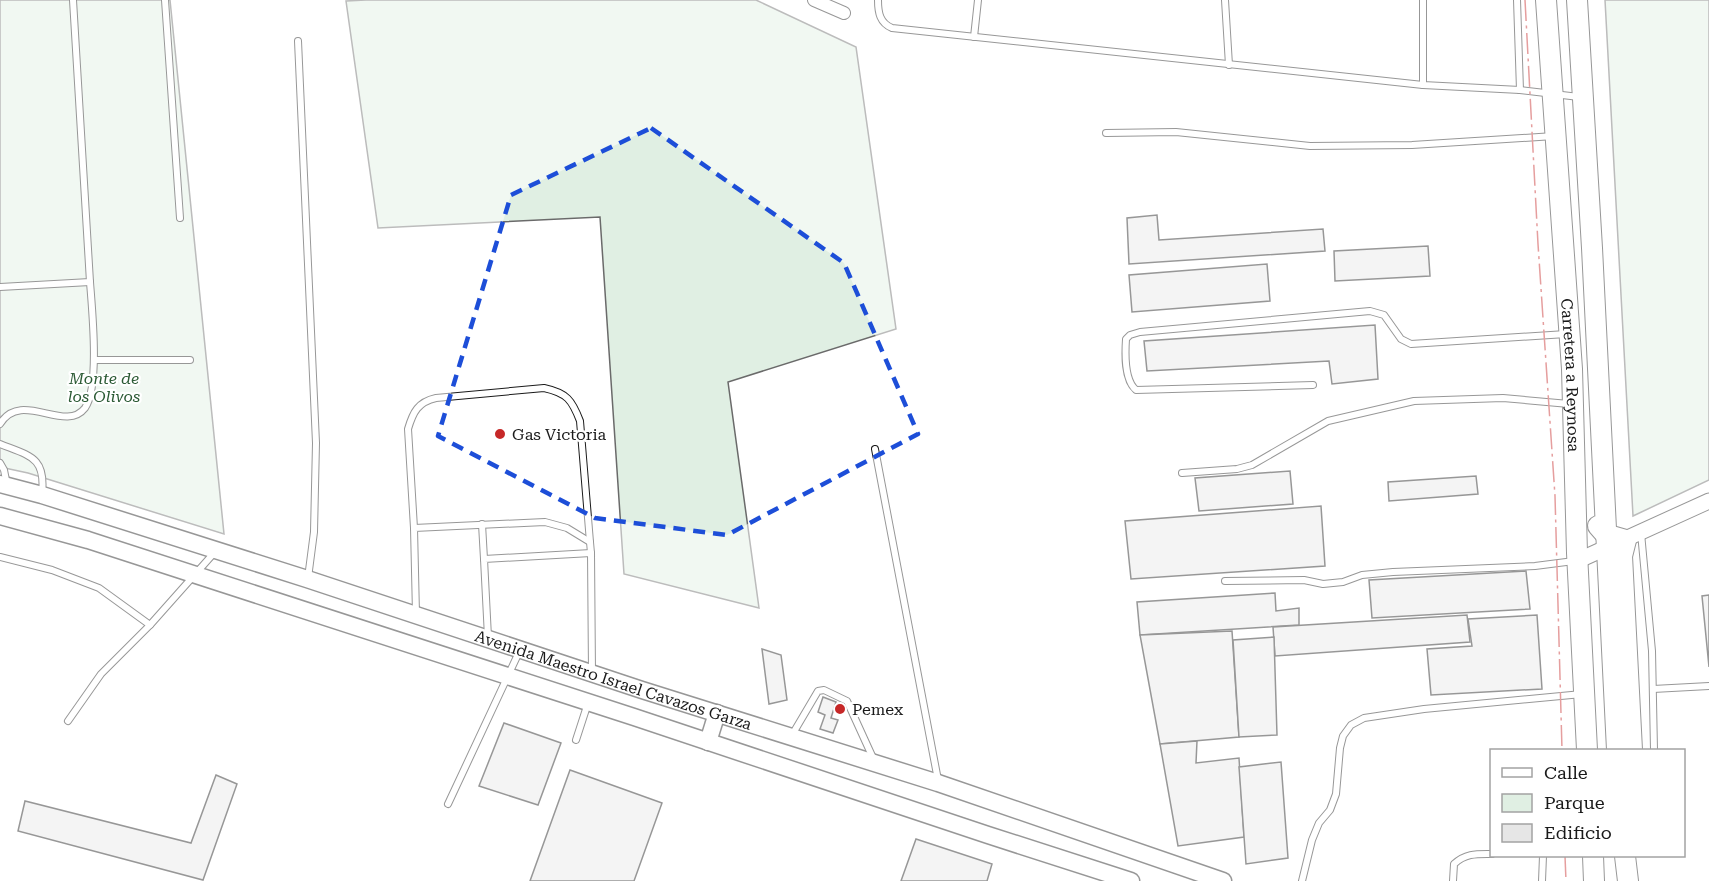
<svg xmlns="http://www.w3.org/2000/svg" width="1709" height="881" font-family="'Roboto Serif',serif">
	<style>
		.green { fill: #e0efe3; stroke: #6a6a6a; stroke-width: 1.5 }
		.building { fill: #e6e6e6; stroke: #1a1a1a; stroke-width: 1.5 }
		.lines { fill: none; stroke-linecap: round; stroke-linejoin: round }
		.service-casing { stroke: #1a1a1a; stroke-width: 8 }
		.minor-casing { stroke: #1a1a1a; stroke-width: 14 }
		.tertiary-casing { stroke: #1a1a1a; stroke-width: 17 }
		.secondary-casing { stroke: #1a1a1a; stroke-width: 19 }
		.primary-casing { stroke: #1a1a1a; stroke-width: 22 }
		.service { stroke: #fff; stroke-width: 6 }
		.minor { stroke: #fff; stroke-width: 12 }
		.tertiary { stroke: #fff; stroke-width: 15 }
		.secondary { stroke: #fff; stroke-width: 16 }
		.primary { stroke: #fff; stroke-width: 20 }
		.power { stroke: #c62828; stroke-width: 1.5; stroke-dasharray: 21 4.5 3 4.5; stroke-linecap: butt }
		.marked { fill: none; stroke: #1d4ed8; stroke-width: 4.5; stroke-dasharray: 12 8; stroke-linejoin: round }
		.poi-dot { fill: #c62828; stroke: #fff; stroke-width: 2 }
		.labels { text-anchor: middle; stroke-width: 4.5; stroke-linejoin: round; paint-order: stroke }
		.street-label { font-size: 16px; fill: #1a1a1a; stroke: #fff }
		.park-label { font-size: 16px; font-style: italic; fill: #2b5a34; stroke: #fff }
		.poi-label { font-size: 16px; fill: #1a1a1a; stroke: #fff; text-anchor: start }
	</style>
	<rect width="100%" height="100%" fill="#fff"/>
	<!-- green -->
	<g class="green">
		<path d="M0,0h170l54,534 -196,-61 -28,-6z"/>
		<path d="M366,0h390l100,47 40,282 -168,53 31,226 -135,-34 -24,-357 -222,11 -32,-227z"/>
		<path d="M1605,0h104v480l-76,36z"/>
	</g>
	<!-- building -->
	<g class="building">
		<path d="M1157,215l2,25 164,-11 2,22 -196,13 -2,-46z"/>
		<path d="M1428,246l2,30 -95,5 -1,-30z"/>
		<path d="M1267,264l3,37 -138,11 -3,-37z"/>
		<path d="M1375,325l3,54 -46,5 -3,-23 -182,10 -3,-30z"/>
		<path d="M1290,471l3,33 -94,7 -4,-33z"/>
		<path d="M1476,476l2,18 -89,7 -1,-19z"/>
		<path d="M1321,506l4,60 -194,13 -6,-58z"/>
		<path d="M1526,571l4,38 -158,9 -3,-38z"/>
		<path d="M1275,593l1,18 23,-3v17l-159,10 -3,-33z"/>
		<path d="M1709,595v72l-7,-71z"/>
		<path d="M1467,615l3,27 -195,14 -2,-29z"/>
		<path d="M1537,615l5,74 -111,6 -4,-46 45,-3 -4,-27z"/>
		<path d="M1232,631l7,106 -79,7 -20,-109z"/>
		<path d="M1274,637l3,98 -38,2 -6,-97z"/>
		<path d="M762,649l19,6 6,45 -18,4z"/>
		<path d="M823,697l13,5 -5,16 7,2 -5,13 -13,-4 5,-14 -7,-3z"/>
		<path d="M504,723l57,20 -23,62 -59,-19z"/>
		<path d="M1197,741l-1,22 43,-5 5,79 -66,9 -18,-102z"/>
		<path d="M1281,762l7,96 -42,6 -7,-97z"/>
		<path d="M570,770l92,33 -28,78h-104z"/>
		<path d="M216,775l21,9 -34,96 -185,-49 7,-30 166,42z"/>
		<path d="M916,839l76,25 -5,17h-86z"/>
	</g>
	<g class="lines">
		<!-- service casing -->
		<g class="service-casing">
			<g id="service">
				<path d="M165,0l15,218"/>
				<path d="M878,0c0,13 2,23 14,28l531,57 97,5 59,7"/>
				<path d="M1225,0l4,65"/>
				<path d="M1517,0l3,90"/>
				<path d="M974,37l4,-37"/>
				<path d="M298,41l18,402 -2,89 -6,46"/>
				<path d="M1423,85v-85"/>
				<path d="M1106,133l70,-1 134,14 102,-1 142,-9"/>
				<path d="M0,287l90,-5 -17,-282"/>
				<path d="M94,360h96"/>
				<path d="M1313,385l-177,5c-12,-10 -11,-36 -10,-51l4,-4 10,-3 230,-21 14,4 17,24 10,5 155,-10"/>
				<path d="M0,424c21,-35 65,10 85,-16 15,-21 7,-99 5,-126"/>
				<path d="M0,444c30,12 46,13 42,50"/>
				<path d="M875,449l63,331"/>
				<path d="M0,463l4,7 3,15"/>
				<path d="M1182,473l55,-4 15,-4 76,-44 86,-20 89,-3 66,6"/>
				<path d="M482,524l2,35"/>
				<path d="M414,528l-6,-99c5,-17 10,-27 28,-31l108,-10c23,5 28,12 36,33l10,121"/>
				<path d="M1641,533l11,118 2,99"/>
				<path d="M0,557l52,13 47,18 51,37"/>
				<path d="M1225,581l79,-1 19,4 20,-2 19,-7 31,-3 142,-6 39,-5"/>
				<path d="M416,614l-2,-86 131,-6 22,6 23,14 1,11"/>
				<path d="M488,637l-4,-78 107,-6 1,120"/>
				<path d="M1653,689l56,-3"/>
				<path d="M68,721l33,-47 49,-49 64,-72"/>
				<path d="M792,735l26,-44 6,-1 23,11 26,57"/>
				<path d="M576,740l12,-37"/>
				<path d="M448,804l72,-154"/>
				<path d="M1302,881l10,-41 7,-17 11,-13 6,-16 4,-46 3,-12 8,-11 13,-7 60,-9 158,-15"/>
				<path d="M1453,881l1,-17c12,-11 23,-10 38,-10"/>
				<path d="M1542,881l1,-25"/>
			</g>
		</g>
		<!-- minor casing -->
		<g class="minor-casing">
			<path id="minor" d="M814,0l30,13"/>
		</g>
		<!-- tertiary casing -->
		<g class="tertiary-casing">
			<path id="tertiary" d="M1577,561l132,-60"/>
		</g>
		<!-- secondary casing -->
		<g class="secondary-casing">
			<g id="secondary">
				<path id="s1" d="M0,484l42,11 265,84 335,111 296,93 285,98"/>
				<path d="M0,516l88,24 546,177 354,118 143,46"/>
				<path d="M708,742l9,-29"/>
			</g>
		</g>
		<!-- primary casing -->
		<g class="primary-casing">
			<g id="primary">
				<path id="s2" d="M1546,0l26,369 5,184 10,197"/>
				<path d="M1577,0l15,248 25,502"/>
				<path d="M1598,526l7,8 21,6 -4,16 10,194"/>
				<path d="M1593,856l1,25"/>
				<path d="M1625,856l3,25"/>
			</g>
		</g>
		<!-- service -->
		<use href="#service" class="service"/>
		<!-- minor -->
		<use href="#minor" class="minor"/>
		<!-- tertiary -->
		<use href="#tertiary" class="tertiary"/>
		<!-- secondary -->
		<use href="#secondary" class="secondary"/>
		<!-- primary -->
		<use href="#primary" class="primary"/>
		<!-- power -->
		<g class="power">
			<path d="M1525,0l13,244 17,252 7,254"/>
			<path d="M1565,856l1,25"/>
		</g>
	</g>
	<!-- marked area -->
	<path d="M0 0H1709V881H0ZM651,128l193,135 74,171 -191,101 -132,-17 -157,-82 73,-241z" fill="#fff" fill-opacity=".55" fill-rule="evenodd"/>
	<path class="marked" d="M651,128l193,135 74,171 -191,101 -132,-17 -157,-82 73,-241z"/>
	<!-- markers -->
	<g class="poi-dot">
		<circle cx="500" cy="434" r="6"/>
		<circle cx="840" cy="709" r="6"/>
	</g>
	<g class="labels">
		<!-- street labels -->
		<g class="street-label">
			<text dy="6" stroke="none"><textPath href="#s2" startOffset="376">Carretera a Reynosa</textPath></text>
			<text dy="6" stroke="none"><textPath href="#s1" startOffset="644">Avenida Maestro Israel Cavazos Garza</textPath></text>
		</g>
		<!-- park labels -->
		<g class="park-label">
			<text x="104" y="384">Monte de<tspan x="104" dy="18">los Olivos</tspan></text>
		</g>
		<!-- poi labels -->
		<g class="poi-label">
			<text x="512" y="440">Gas Victoria</text>
			<text x="852" y="715">Pemex</text>
		</g>
	</g>
	<!-- legend -->
	<rect x="1490" y="749" width="195" height="108" fill="#ffffff" stroke="#a3a3a3" stroke-width="1.5"/>
	<rect x="1502" y="768" width="30" height="9" fill="#ffffff" stroke="#a3a3a3" stroke-width="1.5"/>
	<text x="1544" y="779" font-size="18" fill="#1a1a1a">Calle</text>
	<rect x="1502" y="794" width="30" height="18" fill="#e0efe3" stroke="#a3a3a3" stroke-width="1.5"/>
	<text x="1544" y="809" font-size="18" fill="#1a1a1a">Parque</text>
	<rect x="1502" y="824" width="30" height="18" fill="#e6e6e6" stroke="#a3a3a3" stroke-width="1.5"/>
	<text x="1544" y="839" font-size="18" fill="#1a1a1a">Edificio</text>
</svg>
